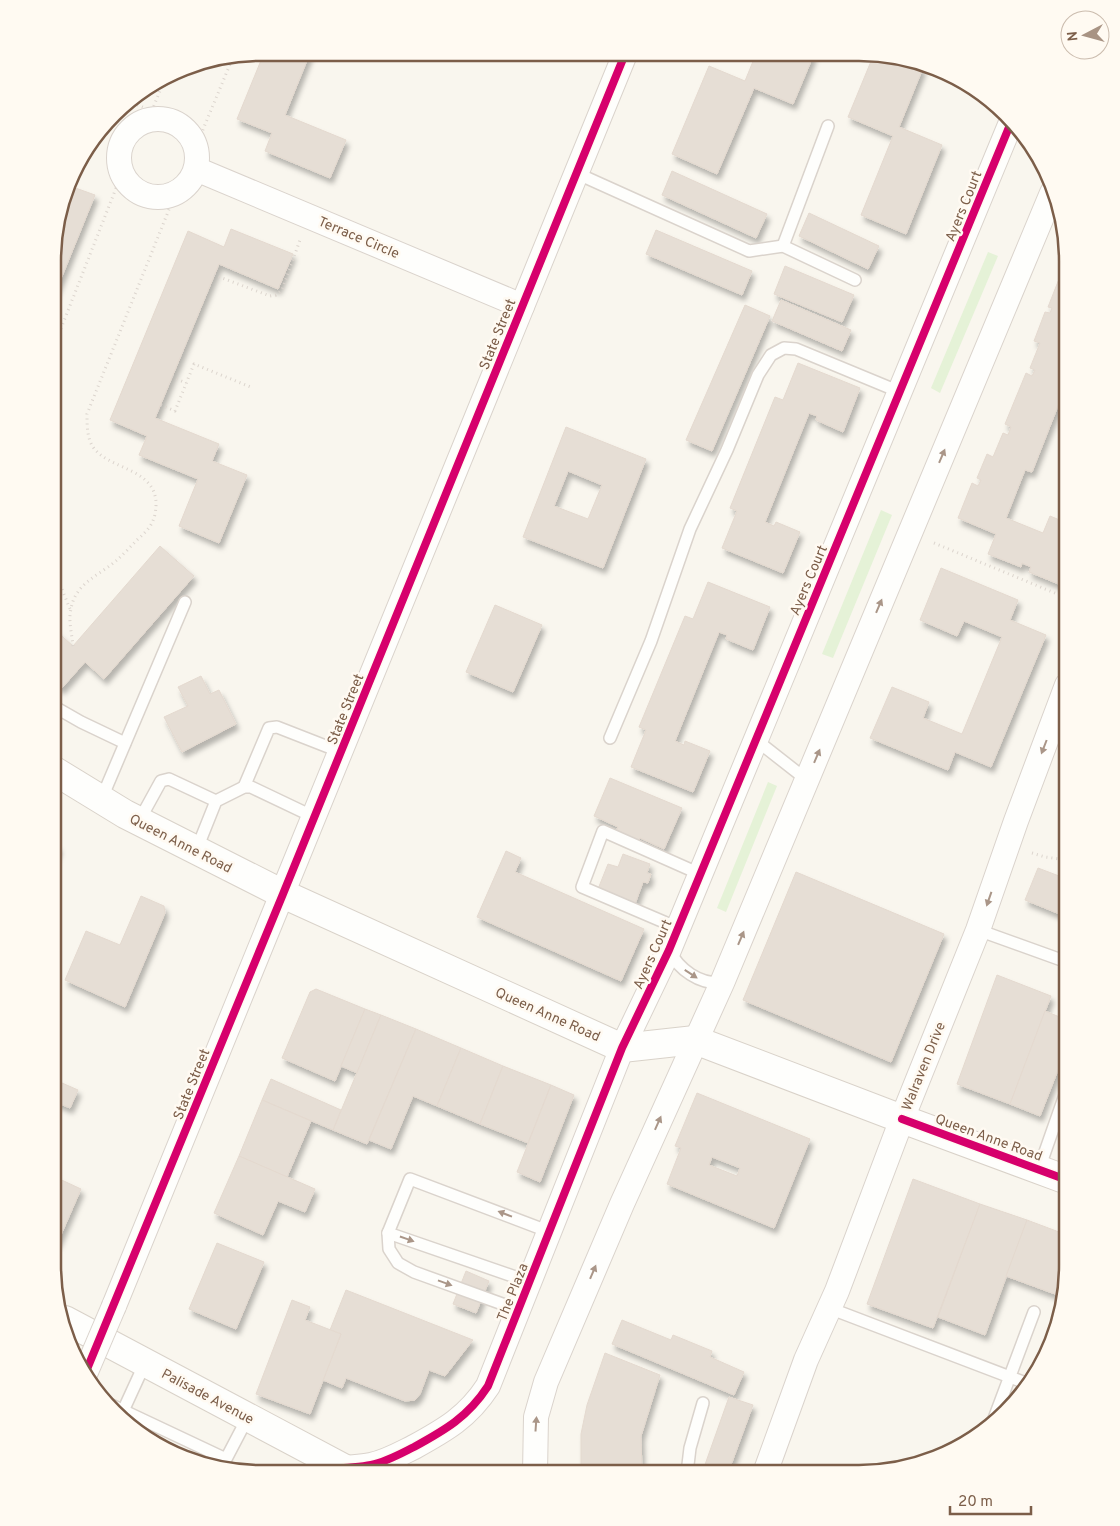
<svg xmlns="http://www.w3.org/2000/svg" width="1120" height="1526" font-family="Overpass,sans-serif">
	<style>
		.green { fill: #e5f2d7 }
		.building { fill: #e6ded5; stroke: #e4d9cf; fill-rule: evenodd; filter: url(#shadow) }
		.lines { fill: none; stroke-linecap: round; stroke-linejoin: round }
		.lane-casing { stroke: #dad3cc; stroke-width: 14 }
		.street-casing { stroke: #dad3cc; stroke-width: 26 }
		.secondary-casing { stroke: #d9d2c9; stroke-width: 30 }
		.path { stroke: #dcd5ce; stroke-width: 3; stroke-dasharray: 1 4; stroke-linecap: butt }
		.lane { stroke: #fefefc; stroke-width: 11 }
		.street { stroke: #fefefc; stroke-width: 24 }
		.secondary { stroke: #fefefc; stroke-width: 28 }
		.street-bridge-casing { stroke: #dad3cc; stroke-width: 26; stroke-linecap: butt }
		.street-bridge { stroke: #fefefc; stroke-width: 24 }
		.cycleway-casing { stroke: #fffaf2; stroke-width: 11 }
		.cycleway { stroke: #d6006c; stroke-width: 8 }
		.oneway { fill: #aa9688 }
		.labels { text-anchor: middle; stroke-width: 5; stroke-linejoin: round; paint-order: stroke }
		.street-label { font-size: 14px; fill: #7c5e49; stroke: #fffaf2 }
		.rim { fill: none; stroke: #7c5e49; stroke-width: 2.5 }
	</style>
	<defs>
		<filter id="shadow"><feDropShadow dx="3" dy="5.5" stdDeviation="2.5" flood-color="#0004"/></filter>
	</defs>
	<rect width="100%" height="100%" fill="#f9f6ee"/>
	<!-- green -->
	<g class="green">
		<path d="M988,252l10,4 -58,137 -9,-5z"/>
		<path d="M881,510l11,5 -59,143 -11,-4z"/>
		<path d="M768,782l9,4 -51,126 -9,-4z"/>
	</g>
	<!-- building -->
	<g class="building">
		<path d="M264,53h46l-25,62 61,25 -16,38 -65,-27 7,-18 -35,-14z"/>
		<path d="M756,54h58l-21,50 -39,-16 -37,86 -45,-20 37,-88 36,15z"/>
		<path d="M874,54h13l36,14 -24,59 43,18 -36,89 -45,-19 32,-79 -45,-19z"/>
		<path d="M672,171l95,43 -11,24 -94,-43z"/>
		<path d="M70,186l25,9 -41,101v-63z"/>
		<path d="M809,213l70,33 -11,23 -69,-33z"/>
		<path d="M231,229l62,25 -15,35 -59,-25 -64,154 64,26 -7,17 35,14 -28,68 -40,-17 19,-47 -59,-24 8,-19 -37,-16 78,-189 36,16z"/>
		<path d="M656,230l96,41 -10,24 -96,-41z"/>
		<path d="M785,266l69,29 -12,27 -68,-28z"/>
		<path d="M1061,274l6,3v106l-35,89 -7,-2 -19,48 37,15 7,-17 17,7v60l-1,4 -37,-15 2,-5 -9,-4 -1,4 -33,-13 8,-20 -38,-16 14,-35 6,3 3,-6 -4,-2 10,-24 6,3 10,-24 5,2 3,-8 -6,-3 21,-51 6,3 3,-6 -5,-2 10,-25 -6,-2 11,-29 5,1 2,-5 -4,-1z"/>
		<path d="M781,300l70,30 -9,21 -70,-30z"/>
		<path d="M745,305l25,11 -58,135 -26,-11z"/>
		<path d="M798,363l62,25 -17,44 -27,-12 1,-4 -8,-3 -44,109 9,4 2,-4 24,10 -17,41 -61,-25 15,-37 -7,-3 45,-111 8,3z"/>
		<path d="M566,427l80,32 -43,109 -80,-31zM568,471l34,14 -14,34 -34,-13z"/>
		<path d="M160,546l34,30 -90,103 -19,-17 -24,27 -7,-7v-53l19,17z"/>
		<path d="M941,568l77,32 -8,20 36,15 -55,132 -36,-15 -7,18 -78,-32 22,-51 37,15 -6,16 39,16 40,-97 -38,-16 -7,15 -37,-16z"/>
		<path d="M708,582l62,25 -17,43 -27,-11 1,-4 -8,-3 -44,109 9,4 1,-4 25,10 -17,41 -62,-25 15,-37 -7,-3 46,-111 8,3z"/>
		<path d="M495,605l47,20 -29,67 -47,-20z"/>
		<path d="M201,676l9,18 9,-4 17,34 -54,28 -18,-35 24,-11 -10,-19z"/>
		<path d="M610,778l72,30 -18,41 -24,-11 -2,5 -23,-10 3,-6 -24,-11z"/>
		<path d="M53,844l6,3 -6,14z"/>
		<path d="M506,851l15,7 -6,14 129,57 -23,52 -144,-64z"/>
		<path d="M623,854l27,10 -3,9 4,1 -3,9 -5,-1 -8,22 -37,-15 10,-25 10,3z"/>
		<path d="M1038,868l29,11v38l-42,-17z"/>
		<path d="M796,872l148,62 -53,128 -148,-62z"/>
		<path d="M141,896l23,10 1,7 -40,94 -60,-27 21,-49 34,14z"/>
		<path d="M997,975l54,21 -41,108 -53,-20z"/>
		<path d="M316,989l49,20 -30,72 -53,-23 28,-66z"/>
		<path d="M365,1009l16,6 -24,58 -16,-7z"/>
		<path d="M1045,1011l22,9v27l-27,69 -30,-12z"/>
		<path d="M381,1015l35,14 -49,115 -34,-14z"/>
		<path d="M416,1029l45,19 -24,58 -24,-10 -22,53 -22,-9z"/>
		<path d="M461,1048l42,18 -23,58 -43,-18z"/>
		<path d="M503,1066l48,19 -23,58 -48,-19z"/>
		<path d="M53,1079l25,11 -8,18 -17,-7z"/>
		<path d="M271,1079l70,31 -8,20 -71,-30z"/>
		<path d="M551,1085l23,10 -34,87 -23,-10z"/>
		<path d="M697,1093l113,46 -36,89 -107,-44 14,-36 -6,-2zM712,1157l28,11 -3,8 -28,-11z"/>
		<path d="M262,1100l49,21 -24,56 -48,-21z"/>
		<path d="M239,1156l76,33 -10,23 -27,-11 -15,34 -49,-22z"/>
		<path d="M53,1176l28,13 -24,55 -4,-2z"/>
		<path d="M913,1179l67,25 -47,124 -66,-24z"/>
		<path d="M980,1204l47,16 -42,115 -47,-18z"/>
		<path d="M1027,1220l40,15v44l-4,18 -57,-21z"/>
		<path d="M217,1243l47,19 -28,67 -47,-20z"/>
		<path d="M466,1271l23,10 -13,32 -23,-9z"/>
		<path d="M346,1290l127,50 -28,36 -16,-6 -9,24 -5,6 -10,1 -59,-23 -4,10 -19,-8 18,-46 -11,-4z"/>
		<path d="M292,1300l18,7 -5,13 36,14 -31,80 -54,-20z"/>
		<path d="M622,1320l49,20 2,-5 39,16 -2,6 34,15 -10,23 -122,-51z"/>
		<path d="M605,1353l55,22 -19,61 1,37h-61v-39l6,-29z"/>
		<path d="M729,1397l24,8 -25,68h-26z"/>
	</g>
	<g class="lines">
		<!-- lane casing -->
		<g class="lane-casing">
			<g id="lane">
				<path d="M576,173l173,78 34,-5 72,34"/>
				<path d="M783,246l45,-120"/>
				<path d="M53,706l28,16 44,21"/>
				<path d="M610,738l41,-97 39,-112 37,-79 31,-75 13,-20 13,-7 12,1 104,43"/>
				<path d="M756,740l51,40"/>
				<path d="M244,787l25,-59 8,-1 64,25"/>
				<path d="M101,800l84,-198"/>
				<path d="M139,821l22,-40 8,-2 47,22"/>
				<path d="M196,851l20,-50 28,-14h7l63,30"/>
				<path d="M678,928l-96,-41 21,-56 97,43"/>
				<path d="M978,930l89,32"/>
				<path d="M669,950c10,20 30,34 53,33"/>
				<path d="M1039,1169l28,-80"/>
				<path d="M388,1233l1,16 9,14 16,9 105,38"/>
				<path d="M530,1282l-142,-49 22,-54 140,53"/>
				<path d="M829,1308l194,74"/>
				<path d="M103,1401l123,58 22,-42"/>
				<path d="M123,1411l22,-48"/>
				<path d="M992,1424l42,-112"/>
				<path d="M687,1473l3,-25 13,-45"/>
			</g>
		</g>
		<!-- street casing -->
		<g class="street-casing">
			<g id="street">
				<circle cx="158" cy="158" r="39"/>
				<path d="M196,169l326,137"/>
				<path d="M114,1306l511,-1252"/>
				<path d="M344,1468c9,-1 18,-1 27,-3 15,-3 29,-11 43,-18 31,-17 54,-30 74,-61l134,-338 47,-98 343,-830"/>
				<path d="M535,1473l1,-56 10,-35 76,-178 100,-221 330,-790"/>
				<path d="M765,1473l41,-113 31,-69 65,-172 76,-189 38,-109 51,-136"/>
			</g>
		</g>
		<!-- secondary casing -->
		<g class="secondary-casing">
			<g id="secondary">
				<path d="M53,770l72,44 158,80 339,154 73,-8 207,79 165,61"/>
				<path d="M65,1320l286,152"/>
			</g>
		</g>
		<!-- path -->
		<g class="path">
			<path d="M128,101l24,10"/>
			<path d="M148,120l16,-39"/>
			<path d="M197,144l36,-87"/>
			<path d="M214,275l56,21 6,-1 6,-5 18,-50"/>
			<path d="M54,342l6,-11 62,-158"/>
			<path d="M172,377l14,6"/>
			<path d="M161,405l14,6 19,-47 59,24"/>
			<path d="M934,543l133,55"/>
			<path d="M54,577l5,5 11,27"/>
			<path d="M73,646c-1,-12 -5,-26 -2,-37 4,-26 29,-34 46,-49 7,-6 14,-14 21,-21 8,-7 15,-14 17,-25 9,-47 -45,-42 -62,-67 -6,-9 -6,-22 -6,-33l89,-222"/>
			<path d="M1032,853l13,4 22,3"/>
		</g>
		<!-- lane -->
		<use href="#lane" class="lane"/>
		<!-- street -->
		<use href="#street" class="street"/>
		<!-- secondary -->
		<use href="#secondary" class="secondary"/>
		<!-- street-bridge casing -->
		<g class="street-bridge-casing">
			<path id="street-bridge" d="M85,1374l29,-68"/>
		</g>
		<!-- street-bridge -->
		<use href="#street-bridge" class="street-bridge"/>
		<!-- cycleway casing -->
		<g class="cycleway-casing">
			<g id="cycleway">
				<path d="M902,1119l165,61"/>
				<path d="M85,1374l198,-480 342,-840"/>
				<path d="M344,1468c9,-1 18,-1 27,-3 15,-3 29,-11 43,-18 31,-17 54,-30 74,-61l134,-338 47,-98 343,-830"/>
			</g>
		</g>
		<!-- cycleway -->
		<use href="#cycleway" class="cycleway"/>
	</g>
	<!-- one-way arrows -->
	<defs><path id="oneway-solid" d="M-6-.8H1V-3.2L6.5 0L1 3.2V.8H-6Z" transform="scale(1.25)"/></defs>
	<g class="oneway">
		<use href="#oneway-solid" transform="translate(942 456) rotate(-67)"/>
		<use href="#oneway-solid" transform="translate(879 606) rotate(-67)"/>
		<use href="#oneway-solid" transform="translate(1044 747) rotate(111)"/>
		<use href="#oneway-solid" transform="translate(817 756) rotate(-67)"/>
		<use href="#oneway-solid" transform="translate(989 899) rotate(109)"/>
		<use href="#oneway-solid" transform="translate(741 938) rotate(-67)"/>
		<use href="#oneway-solid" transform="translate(691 974) rotate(33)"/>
		<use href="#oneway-solid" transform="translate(658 1123) rotate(-66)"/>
		<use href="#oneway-solid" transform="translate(505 1214) rotate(-159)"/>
		<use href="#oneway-solid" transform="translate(407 1239) rotate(19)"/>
		<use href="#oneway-solid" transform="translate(593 1272) rotate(-67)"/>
		<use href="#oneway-solid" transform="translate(445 1283) rotate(20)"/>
		<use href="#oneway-solid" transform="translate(536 1424) rotate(-86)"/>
	</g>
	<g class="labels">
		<!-- street labels -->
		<g class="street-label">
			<text transform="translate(963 206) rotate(-68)" y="5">Ayers Court</text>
			<text transform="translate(359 237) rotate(23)" y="5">Terrace Circle</text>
			<text transform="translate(497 334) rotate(-68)" y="5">State Street</text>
			<text transform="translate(808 580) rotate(-67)" y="5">Ayers Court</text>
			<text transform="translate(345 709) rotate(-68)" y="5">State Street</text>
			<text transform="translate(181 843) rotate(27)" y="5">Queen Anne Road</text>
			<text transform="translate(652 954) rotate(-66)" y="5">Ayers Court</text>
			<text transform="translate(548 1014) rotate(24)" y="5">Queen Anne Road</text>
			<text transform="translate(923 1066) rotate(-68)" y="5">Walraven Drive</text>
			<text transform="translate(191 1084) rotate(-68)" y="5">State Street</text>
			<text transform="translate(989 1137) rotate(20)" y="5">Queen Anne Road</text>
			<text transform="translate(512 1292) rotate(-68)" y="5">The Plaza</text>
			<text transform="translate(208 1396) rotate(28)" y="5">Palisade Avenue</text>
		</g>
	</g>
	<!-- crop -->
	<path d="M0 0H1120V1526H0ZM261 61H859A200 200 0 0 1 1059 261V1265A200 200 0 0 1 859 1465H261A200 200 0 0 1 61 1265V261A200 200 0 0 1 261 61Z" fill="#fffaf2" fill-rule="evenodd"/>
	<path class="rim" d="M261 61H859A200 200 0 0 1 1059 261V1265A200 200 0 0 1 859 1465H261A200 200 0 0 1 61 1265V261A200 200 0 0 1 261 61Z"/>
	<!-- north arrow -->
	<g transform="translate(1085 35) rotate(264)"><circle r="24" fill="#fffaf2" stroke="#cbbcae"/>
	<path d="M0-4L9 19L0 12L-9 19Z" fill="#a89383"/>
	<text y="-8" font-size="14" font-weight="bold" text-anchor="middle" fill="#7c5e49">N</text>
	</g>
	<!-- scale -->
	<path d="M950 1506v8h81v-8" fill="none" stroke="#7c5e49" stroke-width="2.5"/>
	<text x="958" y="1506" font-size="15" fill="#7c5e49" stroke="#fffaf2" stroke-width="4" paint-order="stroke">20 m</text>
</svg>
